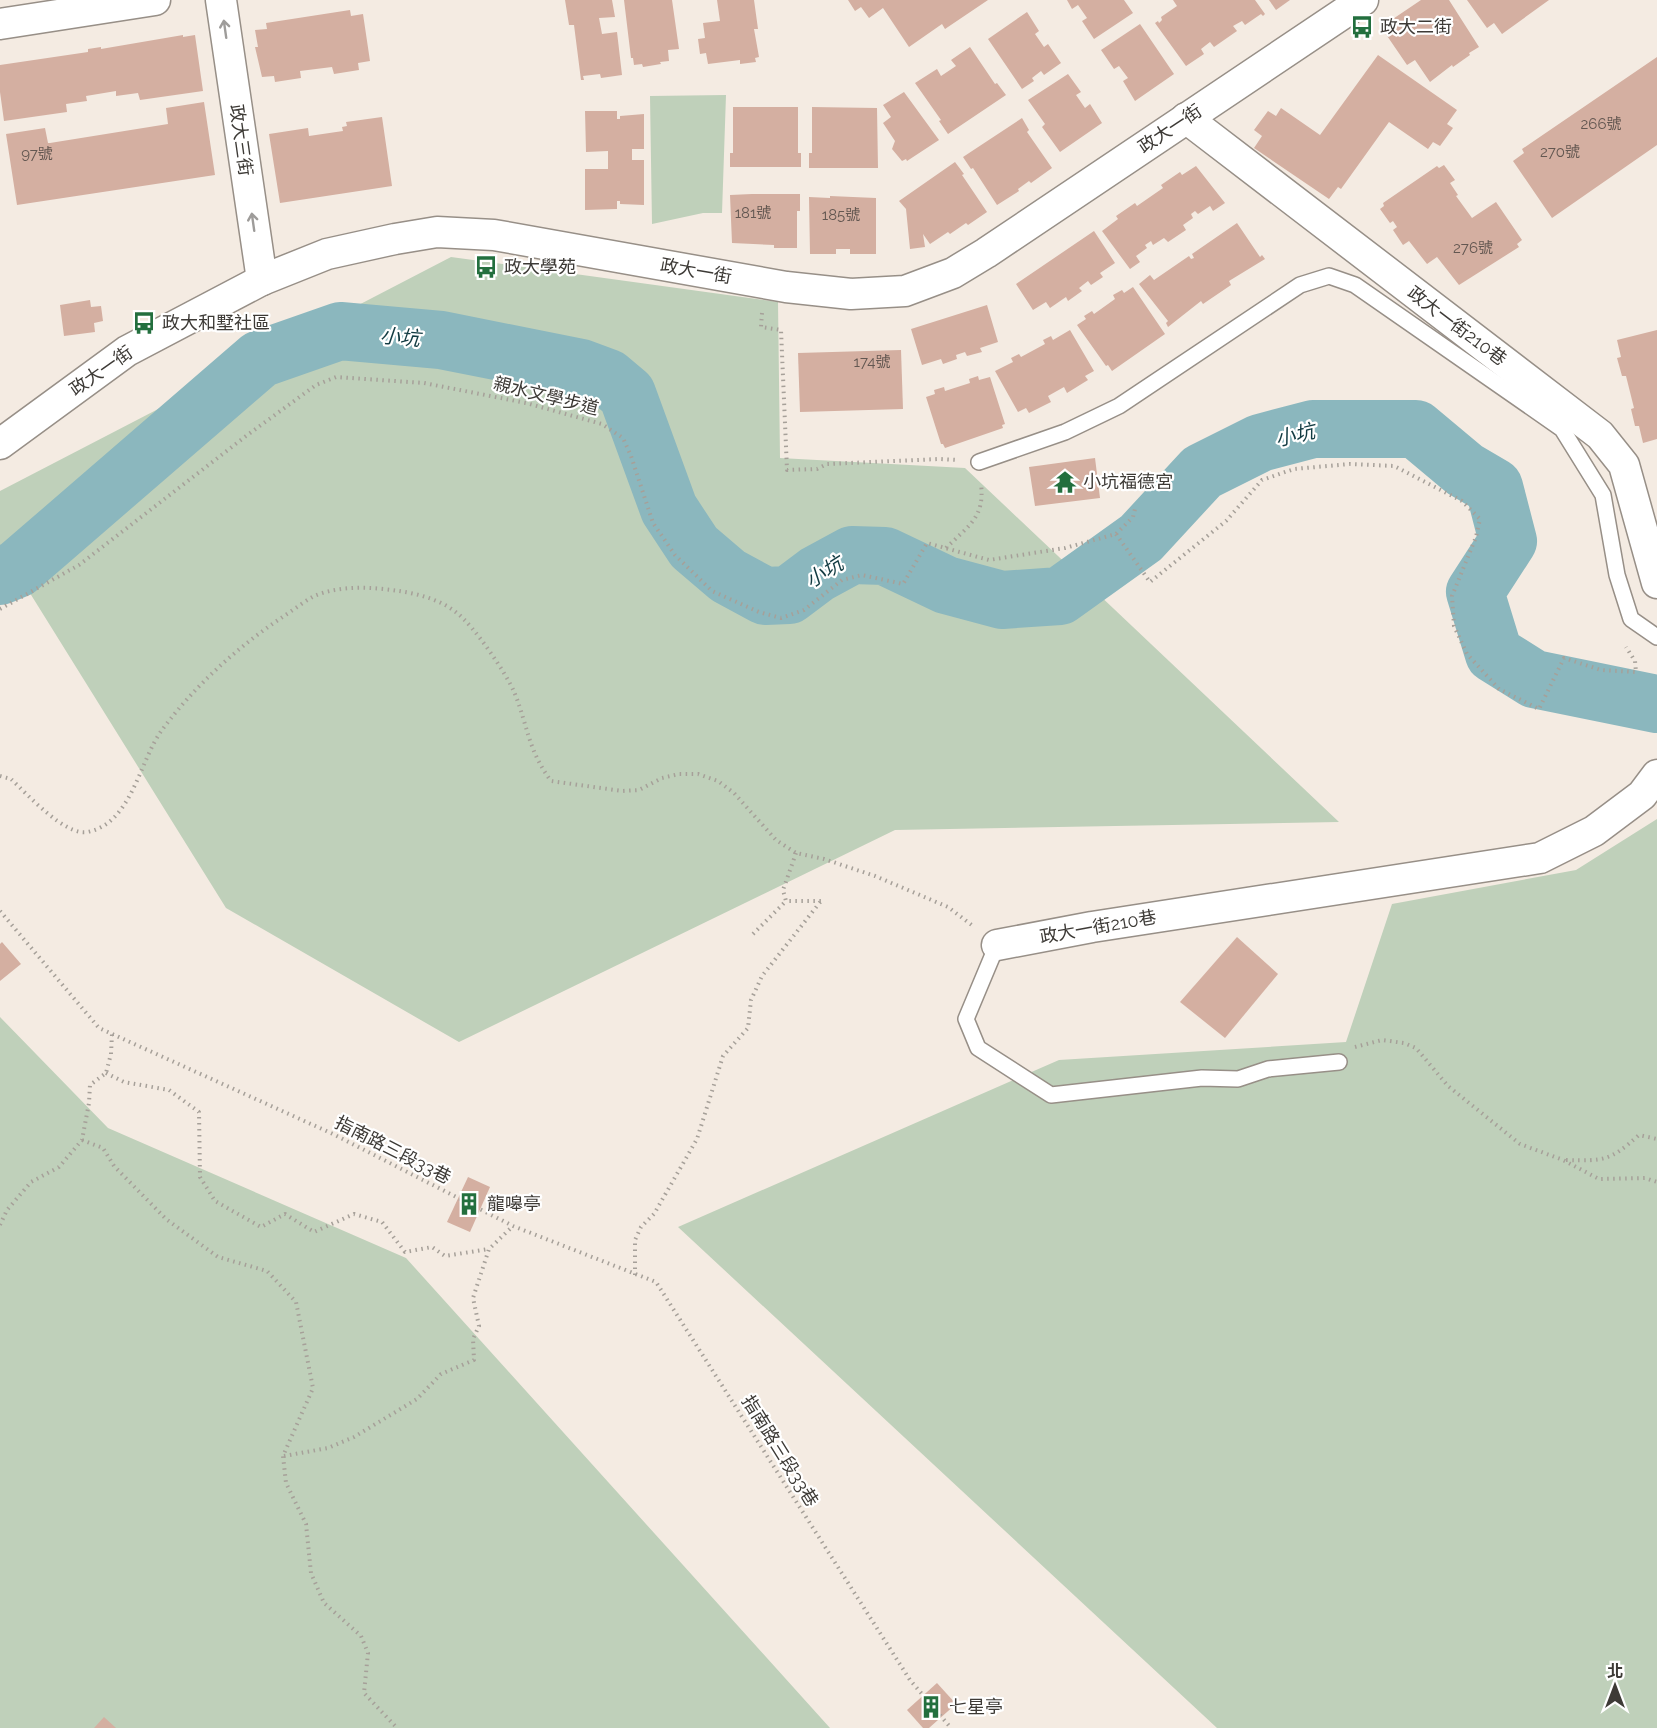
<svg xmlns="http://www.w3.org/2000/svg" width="1657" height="1728" font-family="Raleway,'Noto Sans TC',sans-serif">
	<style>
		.green { fill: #bfd0ba }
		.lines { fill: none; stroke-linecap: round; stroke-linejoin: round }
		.river { stroke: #8bb7be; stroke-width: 58 }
		.building { fill: #d4afa1 }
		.lane-casing { stroke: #978f87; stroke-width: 18 }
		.street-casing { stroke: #978f87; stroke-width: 33 }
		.path { stroke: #a6a099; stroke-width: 4; stroke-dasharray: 1.5 4.5; stroke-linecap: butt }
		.lane { stroke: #fff; stroke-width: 15 }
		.street { stroke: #fff; stroke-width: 30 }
		.oneway { stroke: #9e9c9a }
		.labels { text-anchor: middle; stroke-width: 4.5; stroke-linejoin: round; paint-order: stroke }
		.number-label { font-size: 15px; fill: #635751 }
		.poi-label { font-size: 18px; fill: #3d3a36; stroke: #fff; text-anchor: start }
		.street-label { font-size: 18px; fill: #3d3a36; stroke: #fff }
		.water-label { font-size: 20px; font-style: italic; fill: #123b42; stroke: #fff }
	</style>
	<rect width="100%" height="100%" fill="#f4ebe2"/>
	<!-- green -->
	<g class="green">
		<path d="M726,95l-4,118h-19l-51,11 -2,-128z"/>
		<path d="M451,257l327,45 2,156 185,10 374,354 -444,8 -436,212 -233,-134 -226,-363v-54z"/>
		<path d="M1657,819v909h-440l-539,-501 381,-167 287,-18 46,-138 184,-34z"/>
		<path d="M0,1017l108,111 298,130 424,470h-830z"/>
	</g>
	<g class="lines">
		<!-- river -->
		<path class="river" d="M0,576l17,-7 243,-210 80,-28 101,9 140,28 27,10 19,16 42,115 25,38 34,29 37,20 24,-1 28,-21 35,-19 33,1 61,29 56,15 58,-4 81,-58 61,-66 58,-29 53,-14h103l49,41 29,17 14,54 -33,51 19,62 40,25 123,25"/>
	</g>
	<!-- building -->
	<g class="building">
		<path d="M565,0h47l3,17 -16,1 3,16 15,-2 5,43 -21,3 -1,-4 -17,2 1,4h-3l-7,-55h-5z"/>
		<path d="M624,0h48l7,49 -11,1 1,11 -9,1 1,2 -18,3 -1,-3 -8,1 -1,-7h-2z"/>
		<path d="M717,0h37l4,29h-4l5,28 -4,1 1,4 -16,2v-4l-32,4 -2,-11 -6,1 -2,-15 7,-1 -2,-15 17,-2z"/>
		<path d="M848,0h140l-43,29 -3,-5 -33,23 -26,-39 -14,10 -8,-11 -6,4z"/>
		<path d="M1067,0h57l9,13 -39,26 -12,-18 5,-3 -9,-13 -6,4z"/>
		<path d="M1173,0h82l10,14 -2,2 -2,-2 -16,11 -3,-4 -9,5 4,5 -23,16 -4,-5 -9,7 3,5 -18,12 -31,-43 3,-2 1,2 3,-3 -1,-3 16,-11z"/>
		<path d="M1269,0h21l-14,10z"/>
		<path d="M1421,0h28l30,47 -10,6 1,2 -17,12 -1,-2 -22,17 -15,-22 -8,5 -26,-38z"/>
		<path d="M1467,0h82l-47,34 -8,-11 -7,5z"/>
		<path d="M350,10l1,6 12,-2 7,47 -12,2 1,7 -25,4 -2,-7 -32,4 1,7 -26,4 -1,-6 -12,1 -7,-30h3l-3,-17 12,-1 -1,-6z"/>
		<path d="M1027,12l12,19 -4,3 9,13 4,-3 13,19 -17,12 -3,-4 -9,7 2,3 -12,8 -34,-50z"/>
		<path d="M1140,24l34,50 -39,27 -12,-20 5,-3 -9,-12 -5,3 -13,-19z"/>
		<path d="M183,35v2l12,-2 8,56 -63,9 -2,-7 -22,3v-5l-30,5 1,5 -21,3 1,8 -63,9 -4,-29v-27l88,-13v-3l13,-2v2z"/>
		<path d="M970,47l25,37 2,-1 9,12 -58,39 -9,-13 2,-1 -26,-37 22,-14 4,7 15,-10 -5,-6z"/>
		<path d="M1378,55l79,55 -10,14 6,4 -13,18 -7,-4 -5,7 -39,-27 -48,67 -3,-2 -9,12 -75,-51 8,-12 -8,-6 14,-19 8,5 5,-8 39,27z"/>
		<path d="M1657,57v88l-105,73 -39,-57 11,-8 -2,-4z"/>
		<path d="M1068,74l13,18 -5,3 9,13 5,-4 12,19 -42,29 -18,-25 3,-3 -17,-24z"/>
		<path d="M904,92l35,48 -32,21 -1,-2 -4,2 -10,-12 3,-8 -12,-18 8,-6 -8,-12z"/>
		<path d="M204,102l11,73 -198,30 -11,-71 39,-6 3,15h2l118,-19 -2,-16z"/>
		<path d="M733,107h65v46h3v14h-71v-14h3z"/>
		<path d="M812,107l65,1 1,60h-69v-15h3z"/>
		<path d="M585,111h32v8h3v-3l24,-2v35h-12v11h12v45l-24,-1v-3h-3v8l-32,1v-41h23v-18l-22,1z"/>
		<path d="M382,117l10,69 -112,17 -11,-69 39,-6 1,8 34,-5 -1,-4 5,-1 -1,-4z"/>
		<path d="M1022,118l7,12 -2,2 25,36 -21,15 -2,-2 -11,8 1,2 -22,14 -24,-37 -2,1 -8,-12z"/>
		<path d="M955,162l9,12 -2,1 25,37 -19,13 -2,-2 -16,11 -2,-2 -18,12 -7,-10 2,13 -15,2 -4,-40 -7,-8z"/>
		<path d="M1444,165l11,15 -5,3 8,12 -2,1 16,22 24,-16 26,38 -5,4 2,3 -60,38 -22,-28 -10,7 -18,-23 -6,4 -10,-15 4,-3 -4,-6 -3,2 -10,-14 4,-3 -1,-3 54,-37 2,2z"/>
		<path d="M1196,166l29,37 -12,8 -3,-5 -12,8 -3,-3 -4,3 2,4 -10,7 3,5 -18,12 -4,-4 -11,7 -2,-4 -6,4 2,3 -11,8 4,6 -10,7 -28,-38 16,-12 -2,-3 19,-13 2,3 26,-18 -2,-3 19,-13 2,3z"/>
		<path d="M752,194h48v17h-3v37h-23v-3l-42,-2 -2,-48z"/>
		<path d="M830,196l46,2v56h-26v-5h-14v5h-26l-1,-57 21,1z"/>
		<path d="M1237,223l23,34 2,-2 3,4 -36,22 2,4 -28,19 -2,-3 -33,26 -2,-4 2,-2 -29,-37 11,-9 4,5 35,-24 2,3 3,-1 -2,-4z"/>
		<path d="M1094,231l21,32 -15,10 3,4 -12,8 -3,-4 -9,7 3,3 -14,10 -2,-4 -16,11 -4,-6 -13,8 -17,-26z"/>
		<path d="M1133,287l32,47 -53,37 -4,-6 -2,1 -29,-41 9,-6 -2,-3 8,-5 2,3 21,-15 -2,-4 9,-5 2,3z"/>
		<path d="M90,300l1,7 10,-1 2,15 -9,2 1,9 -31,4 -4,-31z"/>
		<path d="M987,305l11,37 -18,6 2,4 -15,4 -2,-4 -9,3 1,4 -14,5 -2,-5 -19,6 -11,-36z"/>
		<path d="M1070,330l24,41 -9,5 3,4 -21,13 -3,-6 -16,9 3,6 -22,11 -3,-5 -8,4 -23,-41 18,-9 -2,-4 8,-4 2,3 24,-13 -2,-4 8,-4 2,4z"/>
		<path d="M1657,330v109l-14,4 -4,-17h-4l-4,-17 3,-1 -8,-32h-4l-5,-18 4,-1 -4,-17z"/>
		<path d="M901,350l2,59 -103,3 -2,-59z"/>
		<path d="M978,376l1,4 11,-3 15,47 -3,1 1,3 -58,20 -2,-4h-2l-15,-47 9,-3 -1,-4 10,-3 1,4 25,-8 -1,-4z"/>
		<path d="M1095,458l5,40 -65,8 -6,-39z"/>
		<path d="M1237,937l41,37 -53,64 -45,-36z"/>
		<path d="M2,942l19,22 -21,17v-37z"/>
		<path d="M468,1177l22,10 -20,45 -23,-10z"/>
		<path d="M937,1683l19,21 -27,24h-6l-16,-18z"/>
		<path d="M104,1717l12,11h-22z"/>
	</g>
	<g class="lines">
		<!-- lane casing -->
		<g class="lane-casing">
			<g id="lane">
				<path d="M979,462l86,-30 54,-26 181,-121 29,-9 26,9 207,144 41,66 14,80 14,44 26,18"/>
				<path d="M997,945l-31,74 12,29 73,47 151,-17 36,1 30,-10 71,-7"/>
			</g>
		</g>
		<!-- street casing -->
		<g class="street-casing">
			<g id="street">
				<path d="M221,0l41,280"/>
				<path d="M0,24l155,-24"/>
				<path d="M1186,118l414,317 24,30 33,118"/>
				<path d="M0,444l127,-93 135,-71 65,-26 68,-15 42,-7 57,3 292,52 65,7 54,-3 48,-18 33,-20 377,-253"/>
				<path d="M997,945l95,-18 448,-69 54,-27 48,-36 15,-20"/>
			</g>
		</g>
		<!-- path -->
		<g class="path">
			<path d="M762,313l-1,14 20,3 6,140 30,-1 10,-5 112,-5 19,1"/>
			<path d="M1116,534l34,48 76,-61 36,-41 32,-11 56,-5 44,2 68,35 18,18 -4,18 -24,59 2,30 13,28 32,35 40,20 25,-51 37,12 35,2 -1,-11 -9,-14"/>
			<path d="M946,548c22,-22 39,-30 35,-64"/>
			<path d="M0,609l79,-44 167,-129 70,-51 20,-8 88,6 102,20 76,21 21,14 8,18 22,67 22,32 37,36 47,21 22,6 23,-8 38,-30 20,-5 41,9 24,-41 62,17 76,-12 51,-14 17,-17 2,-8"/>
			<path d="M0,776l11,3c16,15 54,57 76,53 45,-8 52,-71 75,-102 34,-46 78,-85 125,-116 9,-6 18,-13 27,-18 26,-11 58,-9 85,-5 20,3 42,9 58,22 17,13 50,61 58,81 13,33 13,56 36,87l71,10 17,-1 23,-12 17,-4h19l20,7 16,12 42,47 20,13 28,6 51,17 73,31 25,19"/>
			<path d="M796,853l-13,37 3,11h35"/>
			<path d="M0,911l99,117 234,106 180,92 143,56 254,398 41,48"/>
			<path d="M753,934l33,-33"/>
			<path d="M1355,1047l27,-7 22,3 12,5 32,38 72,58 43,16 36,19 46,-1 12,4"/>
			<path d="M106,1073l18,9 45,8 30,22 1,65 15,24 46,26 24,-13 29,18 40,-18 28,8 23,30 27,-5 13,9 44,-7"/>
			<path d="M82,1140l21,8 11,18 52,53 52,38 49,14 29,31 17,86 -30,68 3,27 20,41 5,49 13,30 37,33 7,17 -4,40 33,35"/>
			<path d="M1566,1160c38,1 44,1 73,-25l18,4"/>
			<path d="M0,1225l7,-15 24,-28 28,-15 23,-27 7,-37 1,-18 16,-12 5,-19 1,-20"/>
			<path d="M635,1275v-35l6,-13 13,-13 43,-75 26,-83 25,-28 3,-28 11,-24 59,-75"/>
			<path d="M284,1456l44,-8 26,-11 63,-38 24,-25 33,-14 -1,-21 6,-13 -6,-28 16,-49 24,-23"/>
		</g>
		<!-- lane -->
		<use href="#lane" class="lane"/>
		<!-- street -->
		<use href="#street" class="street"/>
	</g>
	<!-- one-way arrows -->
	<defs><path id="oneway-shaft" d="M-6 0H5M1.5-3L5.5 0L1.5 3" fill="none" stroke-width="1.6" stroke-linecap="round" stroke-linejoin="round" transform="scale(1.5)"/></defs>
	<g class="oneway">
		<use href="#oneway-shaft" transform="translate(225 29) rotate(-98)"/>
		<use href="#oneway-shaft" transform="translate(253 222) rotate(-98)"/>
	</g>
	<!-- icons -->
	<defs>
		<g id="bus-bare" transform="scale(1.8)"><path d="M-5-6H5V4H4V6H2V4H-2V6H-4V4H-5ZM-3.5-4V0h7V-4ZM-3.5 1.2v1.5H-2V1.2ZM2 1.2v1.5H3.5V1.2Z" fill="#236f3e" stroke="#fff" stroke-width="2.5" paint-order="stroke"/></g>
		<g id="temple-bare" transform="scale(1.8)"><path d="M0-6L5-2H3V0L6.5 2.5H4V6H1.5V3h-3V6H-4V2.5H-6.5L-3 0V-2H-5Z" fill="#236f3e" stroke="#fff" stroke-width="2.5" paint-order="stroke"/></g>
		<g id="building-bare" transform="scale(1.8)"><path d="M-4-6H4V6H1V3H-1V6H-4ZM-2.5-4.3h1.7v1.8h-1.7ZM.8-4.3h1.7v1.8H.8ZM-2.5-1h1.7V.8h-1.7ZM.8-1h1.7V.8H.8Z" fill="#236f3e" stroke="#fff" stroke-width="2.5" paint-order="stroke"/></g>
	</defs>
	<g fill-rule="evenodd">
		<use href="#bus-bare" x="1362" y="27"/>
		<use href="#bus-bare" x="486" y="267"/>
		<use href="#bus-bare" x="144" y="323"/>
		<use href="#temple-bare" x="1065" y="482"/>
		<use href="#building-bare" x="469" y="1204"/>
		<use href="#building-bare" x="931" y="1707"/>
	</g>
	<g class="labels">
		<!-- number labels -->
		<g class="number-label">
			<text x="1601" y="129">266號</text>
			<text x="1560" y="157">270號</text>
			<text x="37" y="159">97號</text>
			<text x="753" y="218">181號</text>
			<text x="841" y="220">185號</text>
			<text x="1473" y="253">276號</text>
			<text x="872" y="367">174號</text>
		</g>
		<!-- poi labels -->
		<g class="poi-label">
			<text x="1380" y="33">政大二街</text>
			<text x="504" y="273">政大學苑</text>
			<text x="162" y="329">政大和墅社區</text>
			<text x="1083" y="488">小坑福德宮</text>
			<text x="487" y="1210">龍嗥亭</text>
			<text x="949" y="1713">七星亭</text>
		</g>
		<!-- street labels -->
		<g class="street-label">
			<text transform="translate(1170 129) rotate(-34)" y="6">政大一街</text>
			<text transform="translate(241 140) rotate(82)" y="6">政大三街</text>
			<text transform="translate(696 271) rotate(10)" y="6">政大一街</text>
			<text transform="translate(1457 326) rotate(37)" y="6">政大一街210巷</text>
			<text transform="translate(101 371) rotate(-35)" y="6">政大一街</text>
			<text transform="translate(546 396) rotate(14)" y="6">親水文學步道</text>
			<text transform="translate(1098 927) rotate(-10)" y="6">政大一街210巷</text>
			<text transform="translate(393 1150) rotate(27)" y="6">指南路三段33巷</text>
			<text transform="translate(780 1451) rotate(58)" y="6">指南路三段33巷</text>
		</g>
		<!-- water labels -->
		<g class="water-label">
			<text transform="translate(400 337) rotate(5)" y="7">小坑</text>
			<text transform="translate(1295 435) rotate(-13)" y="7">小坑</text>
			<text transform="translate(824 572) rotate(-32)" y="7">小坑</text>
		</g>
	</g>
	<!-- north arrow -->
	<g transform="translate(1615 1686)" stroke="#ffffff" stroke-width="4.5" paint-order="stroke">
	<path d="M0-4.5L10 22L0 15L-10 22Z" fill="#3d3a36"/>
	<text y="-9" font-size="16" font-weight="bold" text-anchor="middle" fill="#3d3a36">北</text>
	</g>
</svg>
